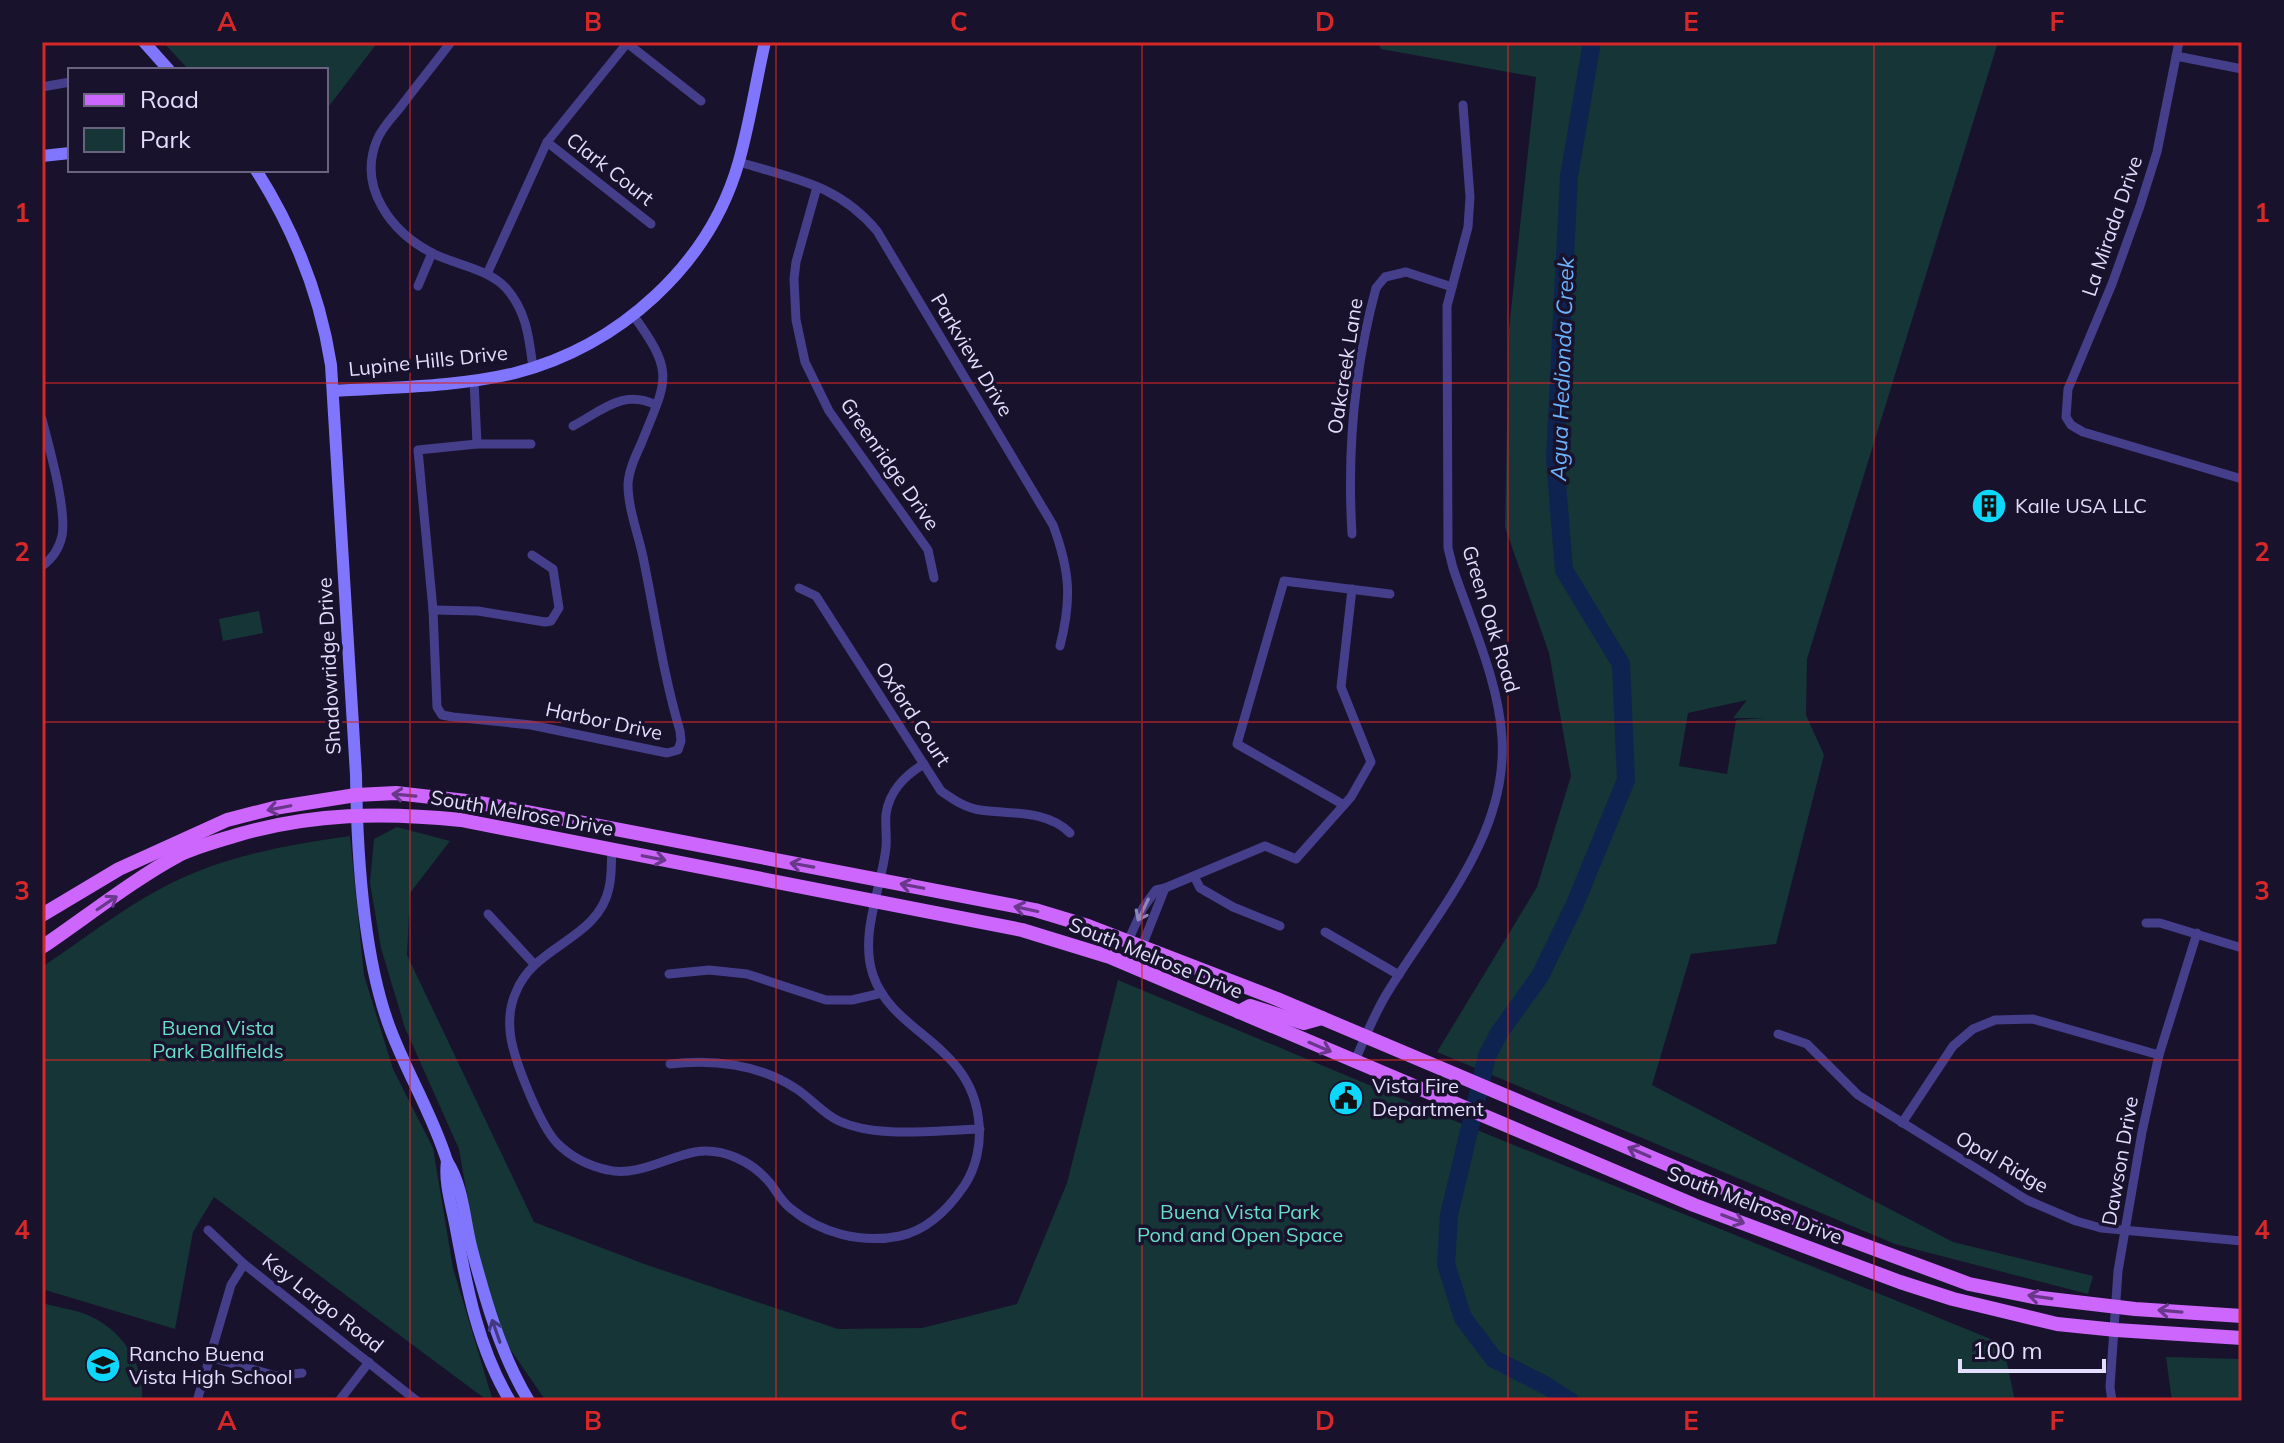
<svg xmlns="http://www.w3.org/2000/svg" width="2284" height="1443" font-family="Mulish,sans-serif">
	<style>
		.green { fill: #153536; fill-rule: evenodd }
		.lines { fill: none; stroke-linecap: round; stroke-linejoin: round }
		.river { stroke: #0e234f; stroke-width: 18 }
		.street { stroke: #453e8a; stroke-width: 9 }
		.secondary { stroke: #8076fd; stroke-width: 12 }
		.primary { stroke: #cc66fc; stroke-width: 14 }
		.oneway { stroke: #69388a }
		.oneway2 { stroke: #8c86be }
		.oneway3 { stroke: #423a80 }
		.grid { fill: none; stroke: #d62828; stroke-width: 2; stroke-opacity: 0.55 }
		.labels { text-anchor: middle; stroke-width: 7; stroke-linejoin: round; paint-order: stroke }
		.street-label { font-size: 20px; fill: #e3ddfe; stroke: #18122c }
		.poi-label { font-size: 20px; fill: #e3ddfe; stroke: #18122c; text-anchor: start }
		.park-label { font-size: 20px; fill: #68dfc8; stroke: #18122c }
		.water-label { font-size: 22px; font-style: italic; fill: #6db3fd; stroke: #18122c }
		.neatline { fill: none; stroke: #d62828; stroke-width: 3 }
		.grid-label { font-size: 26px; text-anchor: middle; font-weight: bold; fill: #d62828 }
	</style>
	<rect width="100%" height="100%" fill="#18122c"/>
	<!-- green -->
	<g class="green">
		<path d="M163,42h215l-52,68v-40h-137z"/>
		<path d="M1378,42h620l-191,617 -1,56 18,40 -48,189 -85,10 -39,131 301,157 140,34 -5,18 -193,-50 -458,-192 100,-165 34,-111 -22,-123 -44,-126 4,-198 27,-252 -155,-28zM1747,700l-14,18h32l-29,2 -9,54 -48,-8 9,-53z"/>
		<path d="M259,611l4,22 -40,8 -4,-22z"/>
		<path d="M397,827l53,14 -40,52 -3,62 127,267 113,43 191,64 84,-1 95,-24 50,-121 51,-203 337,141 548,223 12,57h-1469l-58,-84 -29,-168 -54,-121 -24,-80 -11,-65 4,-44z"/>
		<path d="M350,836l14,139 29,94 40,79 20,120 40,133h-5l-274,-204 -21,35 -18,97 -133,-40v-322c39,-26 77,-56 118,-78 59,-32 125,-44 190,-53z"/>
		<path d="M42,1303c17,5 39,7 54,16 29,16 49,48 46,82h-100z"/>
		<path d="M2166,1357l76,2v42h-70z"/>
	</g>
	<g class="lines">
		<!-- river -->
		<path class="river" d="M1570,1401l-25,-16 -51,-26 -31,-41 -17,-54 3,-49 38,-159 12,-23 41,-57 35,-72 51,-124 -5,-116 -57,-94 -9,-111 14,-283 23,-134"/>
		<!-- street -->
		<g class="street">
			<path d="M451,42c-16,21 -33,42 -49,63 -8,11 -20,22 -25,35 -20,48 15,93 57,114 23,11 54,15 72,34 21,24 23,50 27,80"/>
			<path d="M2179,42l-22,110 -17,54 -28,78 -44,105 -2,28 5,8 12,7 159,47"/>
			<path d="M627,43l74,58"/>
			<path d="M2176,56l66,13"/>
			<path d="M42,87l28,-5"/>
			<path d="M547,142l104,82"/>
			<path d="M739,162c55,17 99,22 138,69l176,294c17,46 19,74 7,121"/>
			<path d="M817,187l-21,75 -2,17 2,41 9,42 24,49 99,139 6,28"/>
			<path d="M487,274l60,-132 81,-100"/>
			<path d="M418,286l14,-33"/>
			<path d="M474,380l3,64"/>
			<path d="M42,419c7,28 25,90 20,117 -3,13 -10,23 -20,30"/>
			<path d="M573,426c30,-16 50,-37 83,-21"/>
			<path d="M531,444h-54l-59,6 15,160 4,97 5,8 11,2 78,8 136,28 11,-3 3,-9 -1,-10c-17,-57 -25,-116 -37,-174 -5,-24 -15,-48 -15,-73 1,-14 7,-27 13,-40 26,-65 35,-70 -8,-129"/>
			<path d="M1352,534c-5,-83 2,-165 24,-246l9,-11 21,-5 46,15"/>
			<path d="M799,588l17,8 125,195c12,8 24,17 39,19 30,4 67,0 90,23"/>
			<path d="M433,610l45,1 67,11 6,-1 8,-13 -6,-39 -21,-14"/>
			<path d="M1344,805l-107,-61 47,-163 106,13"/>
			<path d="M612,849c-1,13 0,27 -3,39 -11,52 -75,57 -93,104 -5,11 -7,26 -6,38 1,25 30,95 47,113 14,14 32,23 51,27 29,7 59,-13 87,-18 27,-5 58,10 75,31 7,9 11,18 20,25 30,25 71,36 110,28 28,-6 49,-28 64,-50 12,-18 17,-41 15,-62 -6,-81 -86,-89 -106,-149 -14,-41 9,-88 13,-128 1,-11 -1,-22 0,-33 3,-22 19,-39 38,-50"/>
			<path d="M1194,876l6,12 33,19 47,19"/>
			<path d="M488,914l46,50"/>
			<path d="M2146,923h14l82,25"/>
			<path d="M1325,932l74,43"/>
			<path d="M1128,941l15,-33 13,-18 9,-2 100,-42 31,13 55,-62 20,-35 -30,-75 11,-98"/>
			<path d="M1142,946l23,-58"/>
			<path d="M669,974l40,-4 38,4 79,26h26l30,-7"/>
			<path d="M1778,1034l29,10 51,51 169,105 49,21 25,7 141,13"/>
			<path d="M1355,1061c10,-24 20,-49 34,-71 48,-78 119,-155 113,-252 -3,-56 -31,-116 -49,-170l-5,-20 -1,-242 21,-79 2,-30 -7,-92"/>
			<path d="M670,1064c42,-5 88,0 125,24 15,9 28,26 44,33 39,18 97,9 141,8"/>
			<path d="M1902,1123l51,-77 20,-17 22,-9 38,-1 126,36"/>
			<path d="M208,1230l36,34 173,137"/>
			<path d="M210,1357l66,19 26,-3"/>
			<path d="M197,1401l34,-116 13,-21"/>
			<path d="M339,1401l30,-39"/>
			<path d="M2112,1401l-2,-14 8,-116 24,-139 17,-77 38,-122"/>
		</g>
		<!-- secondary -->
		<g class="secondary">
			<path d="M144,42l25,28"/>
			<path d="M42,156l28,-3"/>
			<path d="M256,170c38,60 64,124 75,195l25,410c1,78 7,184 35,256 17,44 42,85 56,130 17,27 17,59 25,89 14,52 29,105 57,151"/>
			<path d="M333,391c59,-4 125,-4 182,-18 103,-26 195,-108 224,-212 11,-39 17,-80 26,-119"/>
			<path d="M447,1161c-3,23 5,45 9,68 11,59 22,119 54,172"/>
		</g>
		<!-- primary -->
		<g class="primary">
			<path d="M42,915l77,-46 108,-49 47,-12 82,-13 40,-2 79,9 560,108 53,16 189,73 541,229 151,56 64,13 102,12 107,7"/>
			<path d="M42,947c43,-29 92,-68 137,-92 19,-9 39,-14 58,-20 75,-22 147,-23 224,-15l561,110 88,27 584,248 206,77 53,17 104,25 59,6 126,8"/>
			<path d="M1239,1012l11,-6 54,17 18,-5"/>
		</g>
	</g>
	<!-- one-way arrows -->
	<defs><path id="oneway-shaft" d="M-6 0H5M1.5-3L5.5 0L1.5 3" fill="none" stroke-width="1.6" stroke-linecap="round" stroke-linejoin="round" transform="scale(2)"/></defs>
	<g class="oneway">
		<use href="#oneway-shaft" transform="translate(404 795) rotate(-175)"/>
		<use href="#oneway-shaft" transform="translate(279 808) rotate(169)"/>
		<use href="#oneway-shaft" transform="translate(654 858) rotate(11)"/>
		<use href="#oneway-shaft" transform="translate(802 865) rotate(-170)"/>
		<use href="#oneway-shaft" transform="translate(912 886) rotate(-169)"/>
		<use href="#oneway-shaft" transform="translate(107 903) rotate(-34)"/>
		<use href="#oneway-shaft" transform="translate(1026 909) rotate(-168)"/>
		<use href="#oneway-shaft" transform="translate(1320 1047) rotate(23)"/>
		<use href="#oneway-shaft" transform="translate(1639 1152) rotate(-157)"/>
		<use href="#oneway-shaft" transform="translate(1733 1219) rotate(21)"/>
		<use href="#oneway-shaft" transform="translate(2040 1297) rotate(-172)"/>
		<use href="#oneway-shaft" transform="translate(2170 1311) rotate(-175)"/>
	</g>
	<use class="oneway2" href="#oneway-shaft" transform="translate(1143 910) rotate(116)"/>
	<use class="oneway3" href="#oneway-shaft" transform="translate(496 1331) rotate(-109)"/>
	<!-- grid -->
	<path class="grid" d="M410,42v1359M776,42v1359M1142,42v1359M1508,42v1359M1874,42v1359M42,383h2200M42,722h2200M42,1060h2200"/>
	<!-- icons -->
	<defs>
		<g id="building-disc" transform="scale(1.8)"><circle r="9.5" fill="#0dd7fb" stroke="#18122c"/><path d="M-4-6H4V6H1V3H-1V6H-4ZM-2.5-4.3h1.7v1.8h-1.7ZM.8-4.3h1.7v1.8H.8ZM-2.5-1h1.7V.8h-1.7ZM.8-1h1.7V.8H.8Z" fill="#111"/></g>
		<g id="civic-disc" transform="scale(1.8)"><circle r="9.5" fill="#0dd7fb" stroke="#18122c"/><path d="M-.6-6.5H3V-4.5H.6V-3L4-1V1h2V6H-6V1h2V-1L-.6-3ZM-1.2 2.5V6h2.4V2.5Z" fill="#111"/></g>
		<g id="school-disc" transform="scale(1.8)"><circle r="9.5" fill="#0dd7fb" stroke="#18122c"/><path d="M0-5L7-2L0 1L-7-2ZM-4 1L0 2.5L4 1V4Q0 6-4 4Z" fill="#111"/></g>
	</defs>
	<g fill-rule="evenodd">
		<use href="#building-disc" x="1989" y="506"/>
		<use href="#civic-disc" x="1346" y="1098"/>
		<use href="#school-disc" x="103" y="1365"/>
	</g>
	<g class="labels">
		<!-- street labels -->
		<g class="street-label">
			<text transform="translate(610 169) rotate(38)" y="7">Clark Court</text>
			<text transform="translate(2112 226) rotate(-71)" y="7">La Mirada Drive</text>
			<text transform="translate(972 355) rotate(59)" y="7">Parkview Drive</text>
			<text transform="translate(428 361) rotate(-6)" y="7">Lupine Hills Drive</text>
			<text transform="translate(1345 366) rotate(-81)" y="7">Oakcreek Lane</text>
			<text transform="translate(890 464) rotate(55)" y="7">Greenridge Drive</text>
			<text transform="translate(1491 619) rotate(73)" y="7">Green Oak Road</text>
			<text transform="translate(329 666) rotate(-93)" y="7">Shadowridge Drive</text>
			<text transform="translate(913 714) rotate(57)" y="7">Oxford Court</text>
			<text transform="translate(604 721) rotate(12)" y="7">Harbor Drive</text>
			<text transform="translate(522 813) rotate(10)" y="7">South Melrose Drive</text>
			<text transform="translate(1156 958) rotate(22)" y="7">South Melrose Drive</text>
			<text transform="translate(2120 1161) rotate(-80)" y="7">Dawson Drive</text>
			<text transform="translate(2002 1162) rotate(30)" y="7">Opal Ridge</text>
			<text transform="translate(1755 1205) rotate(21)" y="7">South Melrose Drive</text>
			<text transform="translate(323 1303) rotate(38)" y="7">Key Largo Road</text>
		</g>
		<!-- poi labels -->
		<g class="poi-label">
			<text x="2015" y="513">Kalle USA LLC</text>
			<text x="1372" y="1093">Vista Fire<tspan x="1372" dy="23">Department</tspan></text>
			<text x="129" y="1361">Rancho Buena<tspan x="129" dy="23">Vista High School</tspan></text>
		</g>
		<!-- park labels -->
		<g class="park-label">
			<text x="218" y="1035">Buena Vista<tspan x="218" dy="23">Park Ballfields</tspan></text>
			<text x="1240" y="1219">Buena Vista Park<tspan x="1240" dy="23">Pond and Open Space</tspan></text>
		</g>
		<!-- water labels -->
		<g class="water-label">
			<text transform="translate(1562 369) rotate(-88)" y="8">Agua Hedionda Creek</text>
		</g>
	</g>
	<!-- border -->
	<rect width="2284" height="1443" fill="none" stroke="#18122c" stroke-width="88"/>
	<!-- legend -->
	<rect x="68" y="68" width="260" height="104" fill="#18122c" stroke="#696380" stroke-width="2"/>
	<rect x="84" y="94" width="40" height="12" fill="#cc66fc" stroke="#696380" stroke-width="2"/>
	<text x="140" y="108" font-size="24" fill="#e3ddfe">Road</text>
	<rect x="84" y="128" width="40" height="24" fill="#153536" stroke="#696380" stroke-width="2"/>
	<text x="140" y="148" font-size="24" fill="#e3ddfe">Park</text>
	<!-- scale -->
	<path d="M1960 1359v12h144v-12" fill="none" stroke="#e3ddfe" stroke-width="4"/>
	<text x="1972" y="1359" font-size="24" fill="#e3ddfe" stroke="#18122c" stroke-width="6" paint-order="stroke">100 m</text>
	<rect x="44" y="44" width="2196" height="1355" class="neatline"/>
	<g class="grid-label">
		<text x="227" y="31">A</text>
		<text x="593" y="31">B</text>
		<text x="959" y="31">C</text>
		<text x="1325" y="31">D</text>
		<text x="1691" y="31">E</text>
		<text x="2057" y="31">F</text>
		<text x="22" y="222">1</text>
		<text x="2262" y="222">1</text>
		<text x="22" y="561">2</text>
		<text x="2262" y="561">2</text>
		<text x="22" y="900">3</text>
		<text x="2262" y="900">3</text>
		<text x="22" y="1239">4</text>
		<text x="2262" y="1239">4</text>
		<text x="227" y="1430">A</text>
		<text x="593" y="1430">B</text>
		<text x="959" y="1430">C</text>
		<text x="1325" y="1430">D</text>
		<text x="1691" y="1430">E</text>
		<text x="2057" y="1430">F</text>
	</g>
</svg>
